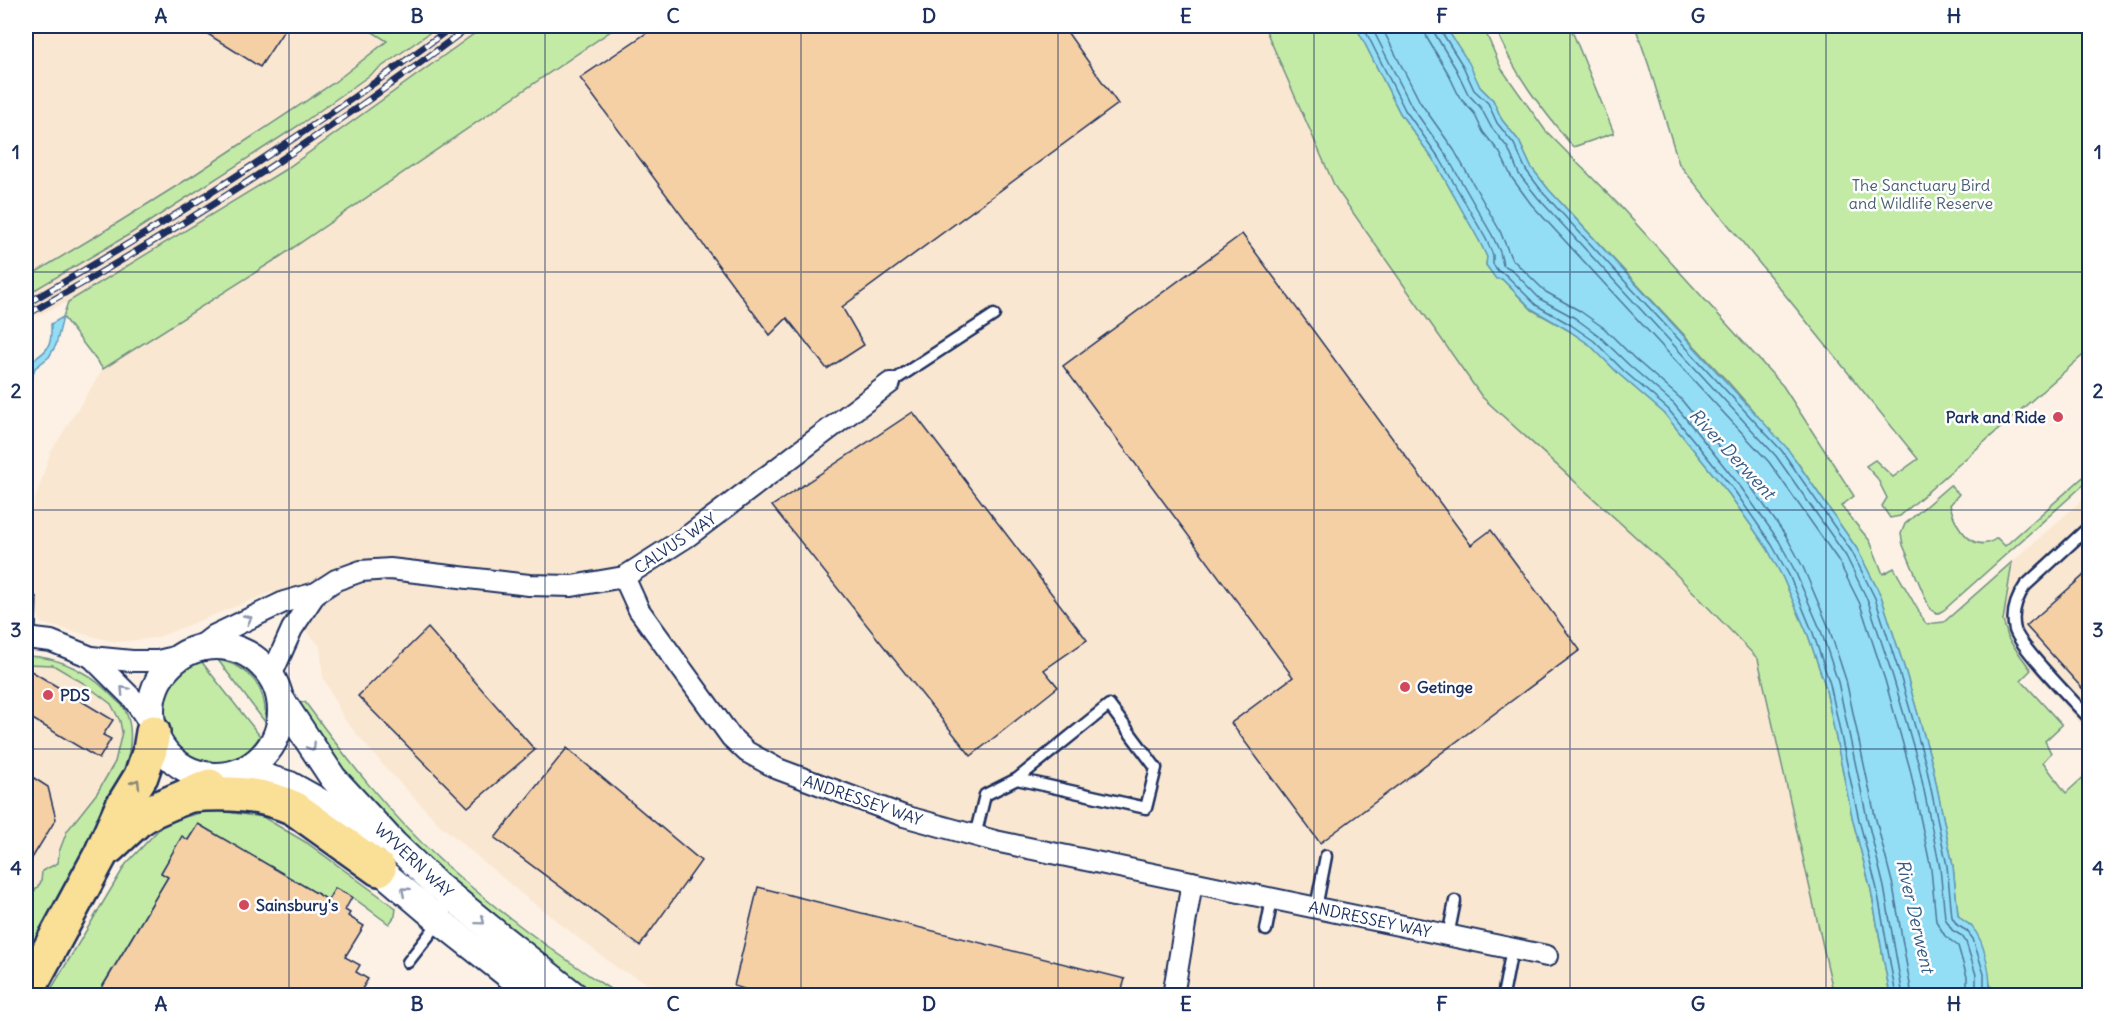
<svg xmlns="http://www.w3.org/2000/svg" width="2115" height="1021" font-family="Delius,sans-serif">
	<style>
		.built { fill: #fae7d1 }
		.green { fill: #c3eba6; stroke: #6f8d82; stroke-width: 1.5 }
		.water { fill: #94def5; stroke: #6498b9; stroke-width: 1.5 }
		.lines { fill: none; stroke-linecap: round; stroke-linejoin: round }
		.shore { stroke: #4b759a; stroke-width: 1.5 }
		.building { fill: #f6d0a5; stroke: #1b2f5e; stroke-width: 1.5 }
		.service-casing { stroke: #1b2f5e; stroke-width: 15 }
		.minor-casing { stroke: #1b2f5e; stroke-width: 24 }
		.tertiary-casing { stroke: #1b2f5e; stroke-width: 30 }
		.trunk-casing { stroke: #1b2f5e; stroke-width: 38 }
		.service { stroke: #fff; stroke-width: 10 }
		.minor { stroke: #fff; stroke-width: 20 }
		.tertiary { stroke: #fff; stroke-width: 26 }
		.trunk { stroke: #fadf96; stroke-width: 33 }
		.rail-casing { stroke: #1b2f5e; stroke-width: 7 }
		.rail { stroke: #fff; stroke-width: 4.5; stroke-dasharray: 14; stroke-linecap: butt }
		.oneway { stroke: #8d97ae }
		.oneway2 { stroke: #8a877a }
		.grid { fill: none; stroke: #1b2f5e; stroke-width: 1.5; stroke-opacity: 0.55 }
		.poi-dot { fill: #d1495b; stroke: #fff; stroke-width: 2 }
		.labels { text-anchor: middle; stroke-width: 5; stroke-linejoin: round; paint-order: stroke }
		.park-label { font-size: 16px; fill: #455e70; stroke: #fff }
		.poi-label { font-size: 16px; font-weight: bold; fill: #1b2f5e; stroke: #fff; text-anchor: start }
		.street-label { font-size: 16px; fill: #1b2f5e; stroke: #fff }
		.water-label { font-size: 18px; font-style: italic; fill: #395b84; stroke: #fff }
		.neatline { fill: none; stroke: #1b2f5e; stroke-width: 2 }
		.grid-label { font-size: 20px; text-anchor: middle; font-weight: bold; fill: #1b2f5e }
	</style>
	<rect width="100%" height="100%" fill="#fcf1e4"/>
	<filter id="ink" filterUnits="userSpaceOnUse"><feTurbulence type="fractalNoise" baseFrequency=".0167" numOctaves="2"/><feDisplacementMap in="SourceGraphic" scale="12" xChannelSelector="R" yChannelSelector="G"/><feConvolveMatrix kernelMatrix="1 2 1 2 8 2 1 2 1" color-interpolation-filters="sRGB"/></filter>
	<g filter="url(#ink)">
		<!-- built -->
		<g class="built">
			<path d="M26,26h337l24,15 -55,43 -138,91 -88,55 -80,48z"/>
			<path d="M439,26h46l-199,143 -218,133 -42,19v-26l104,-61 171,-110z"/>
			<path d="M618,26h646l71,161 147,210 191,174 85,88 76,336h-1165l-53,-28 -93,-72 -83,-70 -56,-59 -40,-47 -21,-42 -3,-31 -48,-54 -116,46 -41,4 -75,-19 -5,-28 -9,-13v-54l24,-75 53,-84 175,-111z"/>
			<path d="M2089,494v239l-60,-67 -20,-27 -6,-18 9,-59z"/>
			<path d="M26,656l35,5 26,13 22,18 16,18 6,23 -1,19 -7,28 -97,184z"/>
		</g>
		<!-- green -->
		<g class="green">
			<path d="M363,26h76l-138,98 -171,110 -104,61v-17l80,-48 88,-55 138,-91 55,-43z"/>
			<path d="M485,26h133l-340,232 -175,111 -40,-52 5,-15 218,-133z"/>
			<path d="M1264,26h92l44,87 35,49 45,80 7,15 -1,8 10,13 6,1 30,31 36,20 22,15 30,30 44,38 65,81 38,54 16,30 25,57 17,50 28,136 18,69 19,105h-56l-76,-336 -85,-88 -191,-174 -147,-210z"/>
			<path d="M1445,26h38l18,42 44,62 74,75 164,181 71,110 -13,10 29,35 13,33 11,-6 32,56 18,-2 68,-60 -9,59 6,19 22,30 -10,10 41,45 -17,16 6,12 -8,9 23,31 23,-21v223h-100l2,-8 -20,-62 -9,-4 -4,-6 -5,-49 -21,-103 -26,-90 -25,-77 -24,-47 -62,-90 -66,-76 -180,-193 -18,-23 -12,-26 -17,-21 -9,-20 -13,-13 -16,-31z"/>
			<path d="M1495,26h75l44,107 -41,14c-31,-38 -61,-75 -78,-121z"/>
			<path d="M1635,26h454v324l-189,166 -10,2 -8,-12 5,-8 -10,-20 -11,-12 9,-6 18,17 25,-18 -239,-295 -30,-98z"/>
			<path d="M2089,472v8l-145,130 -7,4 -7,-5 -27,-64 -2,-11 4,-10 45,-39 9,9 -9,11c5,21 23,51 47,33l8,8z"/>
			<path d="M26,656c34,0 67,18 90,44 3,3 8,6 9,10 11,22 3,48 -2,70l-97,184v-61l15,-21 1,-11 16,-8 1,-11 8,-21 30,-38 18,-31 7,-30 -2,-11 -9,-17 -26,-20 -32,-19 -27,-1z"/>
			<path d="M218,660c32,6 50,29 47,62z"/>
			<path d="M201,661l59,75c-57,87 -157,-41 -59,-75z"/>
			<path d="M305,702c41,56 84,112 136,159 55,49 116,94 178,134h-24l-61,-43 -59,-45 -114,-110 -67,-93z"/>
			<path d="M211,810l52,7 44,26 89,65 -1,8 -6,8 -37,-27 -17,-9 -7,12 -130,-76 -10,16 -6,-3 -21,35 7,5 -71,118 -50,1 79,-132 38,-40 13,-5z"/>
		</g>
		<!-- water -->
		<g class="water">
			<path d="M1356,26h89l24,37 11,24 13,13 9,20 17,21 12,26 18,23 238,258 70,101 24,47 25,77 26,90 21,103 5,49c4,7 10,7 14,12 13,14 20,51 17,68h-99l-19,-105 -18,-69 -28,-136 -17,-50 -25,-57 -16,-30 -38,-54 -65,-81 -44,-38 -30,-30 -22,-15 -36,-21 -30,-30h-6l-10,-14 1,-8 -7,-15 -45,-80 -35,-49z"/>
			<path d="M63,317l-7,28 -7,12 -14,11 -9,27c-1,-7 -2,-16 0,-23 3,-13 16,-15 22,-25 4,-7 3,-15 3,-23z"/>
		</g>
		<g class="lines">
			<!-- shore -->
			<g class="shore">
				<path d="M1363,26l42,84 35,49 46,80 7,16v9l5,7 8,4 30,30 35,20 23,16 30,30 44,38 66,81 38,55 17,30 24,58 17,51 29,136 18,69 19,107"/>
				<path d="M1371,26l41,81 34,48 46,80 8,17 3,13 8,4 29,30 35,19 23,17 31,30 45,39 66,82 39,55 16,30 26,60 17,51 29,136 17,69 19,109"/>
				<path d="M1381,26l39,76 34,48 46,81 11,27 35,34 34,19 24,17 31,31 45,39 67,83 39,55 17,31 26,61 17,52 29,136 18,70 19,110"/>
				<path d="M1424,26l3,12 21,35 12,25 14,15 9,19 17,21 12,25 19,26 238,258 69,98 22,44 25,76 25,89 21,100 5,52 9,15 13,10 9,31v19"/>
				<path d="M1433,26l2,8 21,35 12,25 13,14 10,19 17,21 11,26 19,24 238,258 70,100 22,45 25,76 26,89 21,102 5,50 7,12 10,6 4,6 10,33v21"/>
				<path d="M1441,26v5l22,35 11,24 14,13 9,20 17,21 12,26 18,24 238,257 70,101 23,46 25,77 26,90 21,101 5,51 5,8 10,6 6,8 11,35v22"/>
			</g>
		</g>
		<!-- building -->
		<g class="building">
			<path d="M195,26h92l-27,41z"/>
			<path d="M657,26h406l55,78 -276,203 22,38 -37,24 -40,-51 -17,17 -190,-257z"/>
			<path d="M1242,234l229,311 20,-15 89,120 -260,193 -89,-120 62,-46 -230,-311z"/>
			<path d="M913,412l174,228 -43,30 14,17 -87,69 -199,-250z"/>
			<path d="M2090,570v127l-64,-71z"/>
			<path d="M428,628l107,122 -67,57 -110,-111z"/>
			<path d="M26,668l87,52 -10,15 8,4 -12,20 -73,-44z"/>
			<path d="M567,748l134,113 -61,85 -145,-108z"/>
			<path d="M26,773l22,14 8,32 -30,49z"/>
			<path d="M198,824l130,76 7,-12 17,9 -7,13 5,3 -2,3 16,10 -19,31 15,8 -4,7 12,7 -10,17h-261l71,-119 -7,-4 21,-37 6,4z"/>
			<path d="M758,887l367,92 -5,17h-353l-33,-10z"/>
		</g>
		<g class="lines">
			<!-- service casing -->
			<g class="service-casing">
				<g id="service">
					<path d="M890,383l104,-68"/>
					<path d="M2090,526l-65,60c-9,13 -14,28 -10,44 5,17 59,72 75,89"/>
					<path d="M29,638l1,-38"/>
					<path d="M975,836l10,-41 32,-16 129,29 10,-40 -47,-63 -92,74"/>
					<path d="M1316,908l10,-52"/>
					<path d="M1266,930l6,-31"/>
					<path d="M1448,936l7,-35"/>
					<path d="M408,962l32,-41 6,-11 -6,-15"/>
					<path d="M1503,996l9,-47"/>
				</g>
			</g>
			<!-- minor casing -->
			<g class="minor-casing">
				<g id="minor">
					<path d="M624,577l15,33 92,127 16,15 31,17 126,47 91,25 552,115"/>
					<path d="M26,638l25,3 40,16 41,4h26l25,-6"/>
					<path d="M197,649l18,-14 69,-33 32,-9 20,-13 25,-9 29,-2 139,16 43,1 52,-9 64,-41 202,-153"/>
					<path d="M91,657l42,42 19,28"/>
					<path d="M271,676l21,-47 24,-36"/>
					<path d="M1173,996l19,-114"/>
				</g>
			</g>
			<!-- tertiary casing -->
			<g class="tertiary-casing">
				<g id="tertiary">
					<circle cx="216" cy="711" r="65"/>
					<path d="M280,698l53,80 61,66 42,40 66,54 73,58"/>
					<path d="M239,773l25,4 26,8 36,20 33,33 20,31 61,52 95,75"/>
				</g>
			</g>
			<!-- trunk casing -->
			<g class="trunk-casing">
				<g id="trunk">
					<path d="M190,795c36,-3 70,-2 104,13l85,61"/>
					<path d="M109,847l29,-27 14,-9 58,-25"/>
					<path d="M26,993l75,-139 21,-47 19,-31 9,-26 3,-18"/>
				</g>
			</g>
			<!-- service -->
			<use href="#service" class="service"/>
			<!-- minor -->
			<use href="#minor" class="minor"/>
			<!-- tertiary -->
			<use href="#tertiary" class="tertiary"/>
			<!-- trunk -->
			<use href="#trunk" class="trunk"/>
			<!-- rail casing -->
			<g class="rail-casing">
				<g id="rail">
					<path d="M26,304c147,-84 291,-177 427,-278"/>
					<path d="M26,315c154,-85 303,-183 444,-289"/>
				</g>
			</g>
			<!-- rail -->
			<use href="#rail" class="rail"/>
		</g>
		<!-- one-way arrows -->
		<defs><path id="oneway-chevron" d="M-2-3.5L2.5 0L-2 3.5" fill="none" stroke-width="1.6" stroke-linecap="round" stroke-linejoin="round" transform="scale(1.5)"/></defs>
		<g class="oneway">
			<use href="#oneway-chevron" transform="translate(248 619) rotate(-26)"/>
			<use href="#oneway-chevron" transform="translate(124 690) rotate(-133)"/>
			<use href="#oneway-chevron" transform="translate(312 747) rotate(57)"/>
			<use href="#oneway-chevron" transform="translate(405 891) rotate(-139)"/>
			<use href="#oneway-chevron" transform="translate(481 921) rotate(40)"/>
		</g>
		<use class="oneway2" href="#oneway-chevron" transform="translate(136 783) rotate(-59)"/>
	</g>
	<!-- grid -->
	<path class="grid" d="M289,26v970M545,26v970M801,26v970M1058,26v970M1314,26v970M1570,26v970M1826,26v970M26,272h2064M26,510h2064M26,749h2064"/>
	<!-- markers -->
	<g class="poi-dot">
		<circle cx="2058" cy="417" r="6"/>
		<circle cx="1405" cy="687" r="6"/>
		<circle cx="48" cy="695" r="6"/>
		<circle cx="244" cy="905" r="6"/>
	</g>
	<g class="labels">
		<!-- park labels -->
		<g class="park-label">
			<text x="1921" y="191">The Sanctuary Bird<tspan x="1921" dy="18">and Wildlife Reserve</tspan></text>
		</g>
		<!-- poi labels -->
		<g class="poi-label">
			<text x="2046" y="423" text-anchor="end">Park and Ride</text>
			<text x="1417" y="693">Getinge</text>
			<text x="60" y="701">PDS</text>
			<text x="256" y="911">Sainsbury's</text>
		</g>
		<!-- street labels -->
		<g class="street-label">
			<text transform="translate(675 543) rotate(-34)" y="6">CALVUS WAY</text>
			<text transform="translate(863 800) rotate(19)" y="6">ANDRESSEY WAY</text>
			<text transform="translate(414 860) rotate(43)" y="6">WYVERN WAY</text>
			<text transform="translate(1370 919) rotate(12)" y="6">ANDRESSEY WAY</text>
		</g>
		<!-- water labels -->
		<g class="water-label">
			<text transform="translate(1732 454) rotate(47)" y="6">River Derwent</text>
			<text transform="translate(1915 916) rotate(77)" y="6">River Derwent</text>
		</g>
	</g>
	<!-- margin -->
	<rect width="2115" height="1021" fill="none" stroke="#fff" stroke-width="66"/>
	<rect x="33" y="33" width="2049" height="955" class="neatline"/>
	<g class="grid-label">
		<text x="161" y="23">A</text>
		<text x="417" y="23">B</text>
		<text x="673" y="23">C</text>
		<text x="929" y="23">D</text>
		<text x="1186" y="23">E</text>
		<text x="1442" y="23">F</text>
		<text x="1698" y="23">G</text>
		<text x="1954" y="23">H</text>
		<text x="16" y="159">1</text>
		<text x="2098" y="159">1</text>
		<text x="16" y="398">2</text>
		<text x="2098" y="398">2</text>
		<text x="16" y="637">3</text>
		<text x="2098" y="637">3</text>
		<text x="16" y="875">4</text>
		<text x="2098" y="875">4</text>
		<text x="161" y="1011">A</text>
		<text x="417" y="1011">B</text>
		<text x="673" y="1011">C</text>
		<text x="929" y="1011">D</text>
		<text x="1186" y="1011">E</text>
		<text x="1442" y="1011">F</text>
		<text x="1698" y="1011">G</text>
		<text x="1954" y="1011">H</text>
	</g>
</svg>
